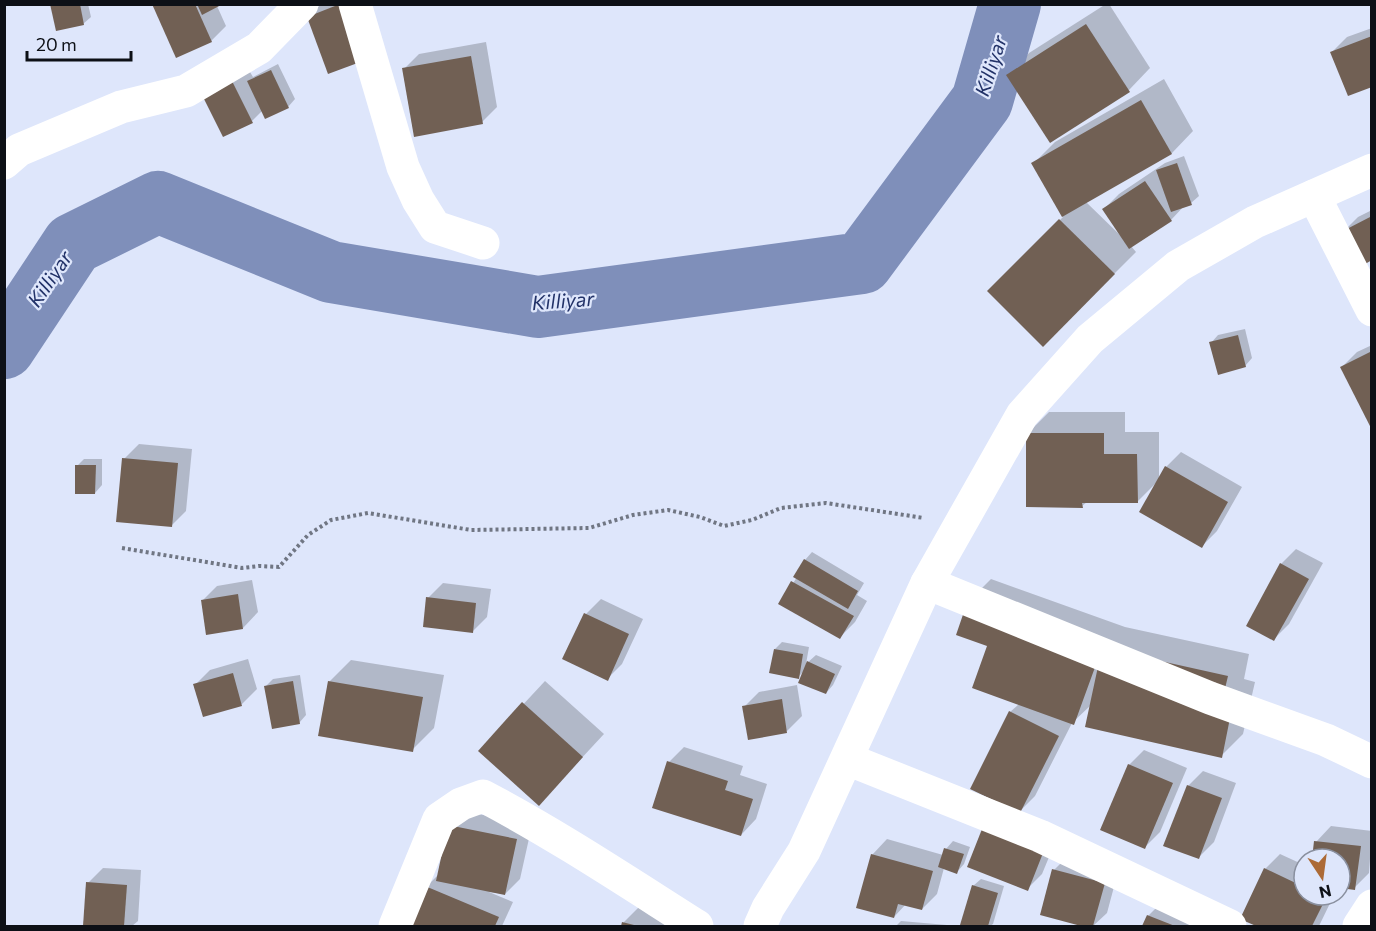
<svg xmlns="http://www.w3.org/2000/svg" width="1376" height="931" font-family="Commissioner,sans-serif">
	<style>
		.shadow { fill: #0003 }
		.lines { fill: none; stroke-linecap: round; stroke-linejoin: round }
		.river { stroke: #7f8fba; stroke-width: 62 }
		.building { fill: #716054 }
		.path { stroke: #707683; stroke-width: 4; stroke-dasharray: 3 3; stroke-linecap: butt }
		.street { stroke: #fff; stroke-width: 33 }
		.secondary { stroke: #fff; stroke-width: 33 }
		.labels { text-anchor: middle; stroke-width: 4.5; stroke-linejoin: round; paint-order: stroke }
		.water-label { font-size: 20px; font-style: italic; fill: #223268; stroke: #dee6fb }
	</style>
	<rect width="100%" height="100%" fill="#dee6fb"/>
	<!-- shadow -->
	<g class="shadow">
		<path d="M52,4h36l3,13 -8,7z"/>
		<path d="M154,4h66l-3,2 9,20 -15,15z"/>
		<path d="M321,4h41l-54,14z"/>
		<path d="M1106,4h3l41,64 -21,22 -121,-15 21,-22z"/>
		<path d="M1372,28v58l-40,-34 15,-15z"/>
		<path d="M486,42l11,65 -15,15 -78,-53 15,-15z"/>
		<path d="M278,64l17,35 -7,8 -26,4 -10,10 -33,-41 28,-13 6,10z"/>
		<path d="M1164,79l29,52 -21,22 -86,49 35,34 -17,-27 15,-15 46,-31 19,-7 15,40 -8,7 -6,2 -14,15 -40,26 5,6 -93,93 -54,-54 74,-74 -30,-53 22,-22z"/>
		<path d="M1372,210v49l-29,-27 15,-15z"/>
		<path d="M1245,329l7,29 -7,8 -34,-23 7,-8z"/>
		<path d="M1372,345v81l-30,-59 15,-15z"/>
		<path d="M1049,412h76v20h34v47l7,-12 15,-15 61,35 -25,44 -15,15 -46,-63 -19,19h-50l-5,4 -55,-72z"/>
		<path d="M139,444l53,5 -6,62 -15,15 -47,-67z"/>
		<path d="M84,459h18v26l-7,8 -18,-27z"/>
		<path d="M1296,549l27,14 -34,61 -15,15 -26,-14 33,-61z"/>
		<path d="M812,552l52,31 -7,12 10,6 -12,21 -15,15 -60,-33 17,-27 8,-17z"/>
		<path d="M991,579l134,48 124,27 -5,25 11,3 -12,52 -22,22 -131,-50 -18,17 -37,73 -15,15 -10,-99 9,-8 -50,-103z"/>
		<path d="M252,580l6,32 -15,16 -41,-27 15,-15z"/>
		<path d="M443,583l48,6 -4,28 -15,15 -44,-34z"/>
		<path d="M601,599l42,20 -21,45 -15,15 -43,-20 22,-45z"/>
		<path d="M782,642l27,5 -3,17 10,-9 26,11 -9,19 -7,8 -21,-23 -7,7 -23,-28z"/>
		<path d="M248,659l9,30 -15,15 -38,11 -9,-30 15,-15z"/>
		<path d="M351,660l93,15 -10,53 -22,22 -83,-68z"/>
		<path d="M300,675l6,40 -7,8 -33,-37 7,-7z"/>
		<path d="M545,681l59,53 -65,70 -59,-53z"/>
		<path d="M797,685l5,31 -15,15 -43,-24 15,-15z"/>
		<path d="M684,747l59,19 -3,9 27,9 -11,35 -15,16 -72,-73z"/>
		<path d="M1144,750l43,18 -27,64 -15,15 -16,-82z"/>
		<path d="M1203,771l33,12 -22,59 -15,15 -11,-71z"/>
		<path d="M1001,810l58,23 -17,41 -15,15z"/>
		<path d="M464,811l68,14 -12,54 -15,15 -16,-2 24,10 -11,24h-93l17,-39 13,-13 10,-48z"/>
		<path d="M1331,826l41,5 -3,42 -15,15 -14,-1v-28h-27l3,-17z"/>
		<path d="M887,839l56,16 3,-6 7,-8 17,6 -6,17 -7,8 -13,-4 -7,26 -15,15 -16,-5 -12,13 -22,-62z"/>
		<path d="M1280,854l24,11v30h30l-15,31h-60l-17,-8 23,-49z"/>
		<path d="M1069,855l50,13 -12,45 -14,13 -52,-12 13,-44z"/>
		<path d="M103,868l38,2 -3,51 -6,5h-48l4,-43z"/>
		<path d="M981,879l23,7 -11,38 -3,2h-21l-7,-2 11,-38z"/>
		<path d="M1163,901l41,25h-60l4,-10z"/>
		<path d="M639,907l36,19h-52l1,-4z"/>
		<path d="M901,921l46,4v1h-51z"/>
	</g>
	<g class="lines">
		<!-- river -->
		<path class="river" d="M4,348l69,-104 85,-42 173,70 207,35 324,-44 120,-162 28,-97"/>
	</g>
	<!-- building -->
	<g class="building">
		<path d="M50,4h30l4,21 -28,6z"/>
		<path d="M152,4h43l17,38 -36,16z"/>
		<path d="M197,4h26l-21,11z"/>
		<path d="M340,4l23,57 -35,13 -21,-57z"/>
		<path d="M1086,24l44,68 -80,51 -44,-68z"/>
		<path d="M1372,36v51l-24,9 -18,-44z"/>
		<path d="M471,56l12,68 -69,13 -12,-69z"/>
		<path d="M271,70l18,38 -24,11 -18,-38z"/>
		<path d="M232,81l21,42 -30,14 -21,-42z"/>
		<path d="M1141,100l31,54 -110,63 -31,-54z"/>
		<path d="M1177,163l15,42 -21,7 -15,-42z"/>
		<path d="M1145,181l27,40 -43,28 -27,-40z"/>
		<path d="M1372,216v44l-12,7 -19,-35z"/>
		<path d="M1059,219l56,55 -72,73 -56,-56z"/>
		<path d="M1238,335l8,32 -28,8 -9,-33z"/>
		<path d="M1372,351v79l-32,-63z"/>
		<path d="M1026,433h78v21h33l1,49h-56l1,5 -57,-1z"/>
		<path d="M122,458l56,5 -6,64 -56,-5z"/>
		<path d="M75,465h21l-1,29h-20z"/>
		<path d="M1165,466l63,36 -26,46 -63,-36z"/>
		<path d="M804,559l54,32 -10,18 -55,-32z"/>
		<path d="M1280,563l29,16 -35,62 -28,-15z"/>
		<path d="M791,581l63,35 -14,23 -62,-35z"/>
		<path d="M238,594l5,35 -37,6 -5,-35z"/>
		<path d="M426,597l50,6 -3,30 -50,-6z"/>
		<path d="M968,600l134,48 -28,77 -102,-37 15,-42 -31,-11z"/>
		<path d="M584,613l45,21 -21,47 -46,-22z"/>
		<path d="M1102,648l126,28 -6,25 11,2 -11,55 -137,-31z"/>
		<path d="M774,649l29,5 -4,25 -30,-6z"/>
		<path d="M807,661l28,13 -9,20 -28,-11z"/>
		<path d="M233,673l9,33 -39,11 -10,-33z"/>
		<path d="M293,681l7,43 -28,5 -8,-43z"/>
		<path d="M328,681l95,16 -10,55 -95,-16z"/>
		<path d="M782,699l5,34 -39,7 -6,-34z"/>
		<path d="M522,702l61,55 -44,49 -61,-55z"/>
		<path d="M1009,711l50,25 -39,77 -50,-24z"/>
		<path d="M667,761l61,20 -3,9 28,9 -12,37 -89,-28z"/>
		<path d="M1128,764l45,19 -28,66 -45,-19z"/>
		<path d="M1187,785l35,13 -23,61 -36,-13z"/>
		<path d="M984,824l61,24 -17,43 -61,-24z"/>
		<path d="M448,825l69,14 -12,56 -69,-14z"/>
		<path d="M1314,841l47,5 -6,44 -15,-2v-29h-28z"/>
		<path d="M944,848l20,6 -7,20 -19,-7z"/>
		<path d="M871,854l62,17 -11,39 -24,-6 -4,14 -38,-10z"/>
		<path d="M1264,868l40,19v8h16l6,3 -14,28h-56l-16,-7z"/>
		<path d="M1052,869l53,14 -12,43h-12l-41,-11z"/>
		<path d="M86,882l41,3 -3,41h-41z"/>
		<path d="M972,885l26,8 -10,33 -28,-1z"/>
		<path d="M425,886l74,31 -4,9h-88z"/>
		<path d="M1147,915l28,11h-33z"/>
		<path d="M622,922l16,4h-17z"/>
	</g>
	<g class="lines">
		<!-- path -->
		<path class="path" d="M122,548l120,20 17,-2 20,1 29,-32 23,-15 37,-7 103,17 118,-2 44,-13 35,-5 32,7 24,9 28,-6 29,-12 45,-5 98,15"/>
		<!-- street -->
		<g class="street">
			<path d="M355,4l48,163 15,33 17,27 48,16"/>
			<path d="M4,163l15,-13 102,-43 65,-16 73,-43 43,-44"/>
			<path d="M1314,196l58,114"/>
			<path d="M927,583l283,115 116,42 46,22"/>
			<path d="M847,759l193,77 190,90"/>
			<path d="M395,926l44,-107 22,-15 22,-8c74,39 143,85 214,130"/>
			<path d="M1359,926l13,-20"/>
		</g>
		<!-- secondary -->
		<path class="secondary" d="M760,926l8,-18 36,-57 123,-268 95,-168 68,-76 88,-73 77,-44 117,-52"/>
	</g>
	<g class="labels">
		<!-- water labels -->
		<g class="water-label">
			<text transform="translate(991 66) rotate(-72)" y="7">Killiyar</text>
			<text transform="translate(50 279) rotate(-56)" y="7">Killiyar</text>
			<text transform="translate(563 301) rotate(-4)" y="7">Killiyar</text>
		</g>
	</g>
	<!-- border -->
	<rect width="1376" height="931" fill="none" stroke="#0d1016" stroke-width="12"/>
	<!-- north arrow -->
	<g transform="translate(1322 877) rotate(167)"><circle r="28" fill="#dee6fb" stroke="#8a909f" stroke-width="1.5"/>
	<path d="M0-4.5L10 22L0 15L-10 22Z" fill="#ac6a36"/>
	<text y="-9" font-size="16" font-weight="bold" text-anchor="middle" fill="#0d1016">N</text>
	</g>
	<!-- scale -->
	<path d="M27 51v9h104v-9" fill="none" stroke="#0d1016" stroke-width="3"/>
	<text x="36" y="51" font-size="18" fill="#0d1016" stroke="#dee6fb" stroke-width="4.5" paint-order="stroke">20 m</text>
</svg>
